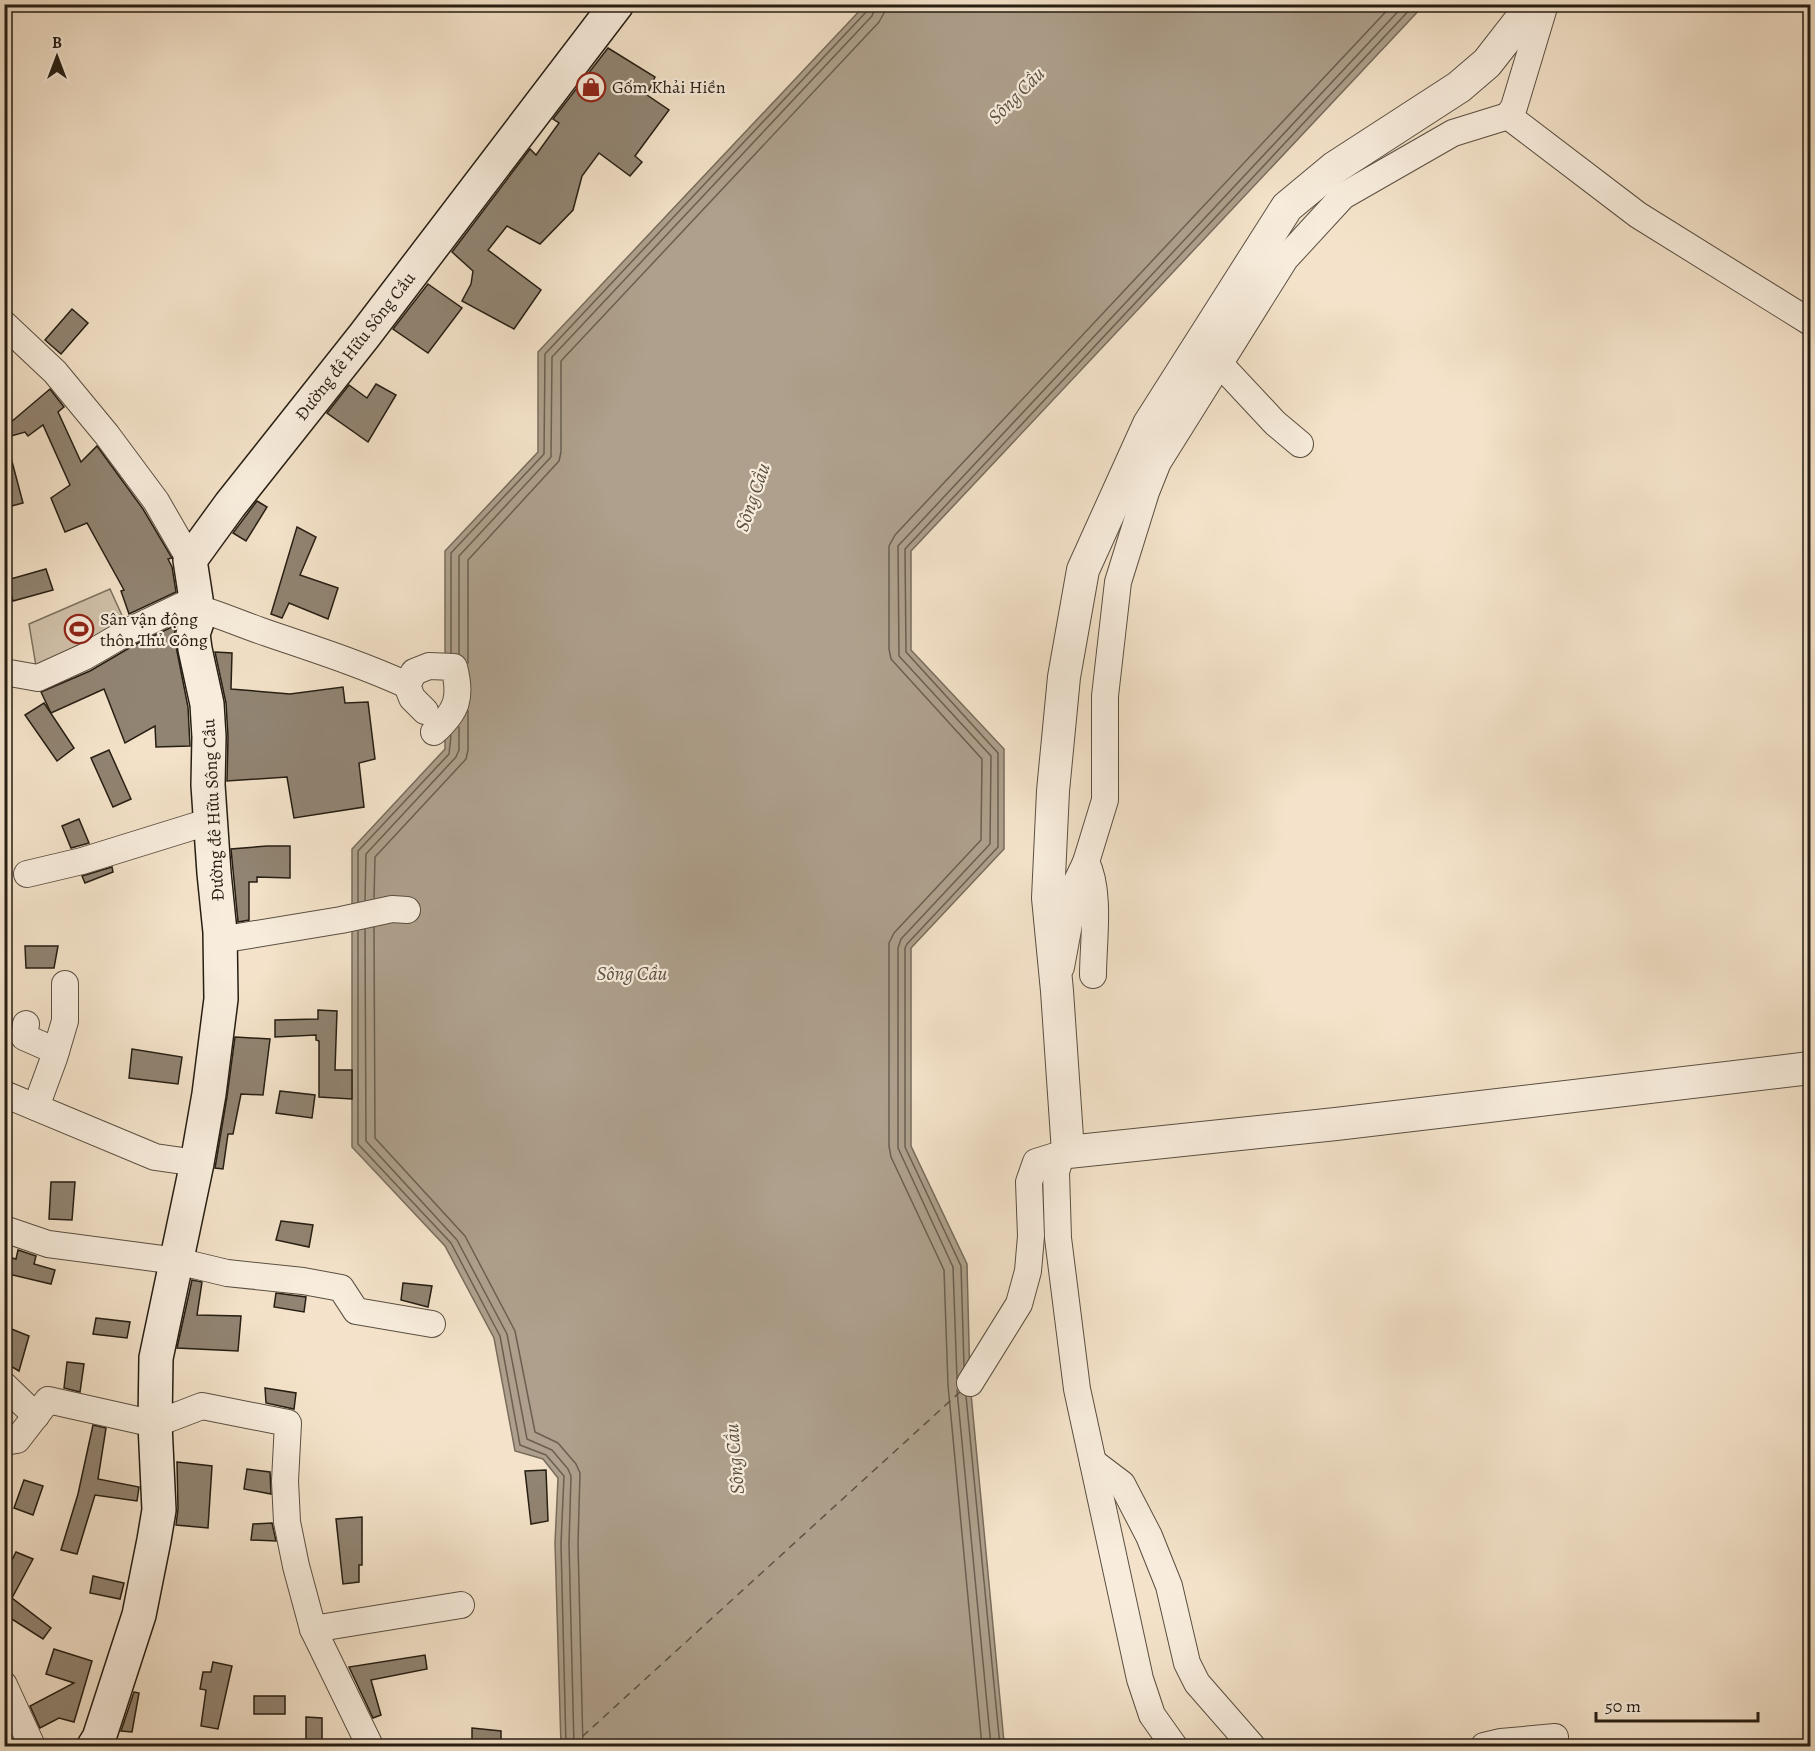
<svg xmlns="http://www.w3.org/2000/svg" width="1815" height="1751" font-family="Alegreya,serif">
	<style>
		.green { fill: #d1c2ab; stroke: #7c705f; stroke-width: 1.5 }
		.water { fill: #aea08c; stroke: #786c5c; stroke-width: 1.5 }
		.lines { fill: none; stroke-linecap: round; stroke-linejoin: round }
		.shore { stroke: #6a5f50; stroke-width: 1.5 }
		.ferry { stroke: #5c5243; stroke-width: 1.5; stroke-dasharray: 8 6; stroke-linecap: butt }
		.building { fill: #918472; stroke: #261e13; stroke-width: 1.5 }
		.minor-casing { stroke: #5a4f41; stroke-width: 28 }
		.tertiary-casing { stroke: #5a4f41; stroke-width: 34 }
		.secondary-casing { stroke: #261e13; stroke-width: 36 }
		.minor { stroke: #f8eddd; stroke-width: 26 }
		.tertiary { stroke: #f8eddd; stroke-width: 32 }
		.secondary { stroke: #f8eddd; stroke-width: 33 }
		.labels { text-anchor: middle; stroke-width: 4.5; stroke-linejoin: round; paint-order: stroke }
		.poi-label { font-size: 18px; fill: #261e13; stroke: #f8eddd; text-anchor: start }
		.street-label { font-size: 18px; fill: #261e13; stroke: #f8eddd }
		.water-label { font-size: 20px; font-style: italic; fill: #5c5243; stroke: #f8eddd }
	</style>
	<rect width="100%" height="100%" fill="#f4e3ca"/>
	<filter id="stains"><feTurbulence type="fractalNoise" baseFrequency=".00333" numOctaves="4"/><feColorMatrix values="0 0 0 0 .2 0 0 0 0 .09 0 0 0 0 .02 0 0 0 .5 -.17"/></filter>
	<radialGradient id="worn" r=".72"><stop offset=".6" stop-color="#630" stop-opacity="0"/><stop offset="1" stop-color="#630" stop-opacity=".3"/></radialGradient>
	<!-- green -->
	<path class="green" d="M110,589l19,42 -91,47 -9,-54z"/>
	<!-- water -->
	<path class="water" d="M865,5h559l-513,546v99l93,99v100l-93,99v198l56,118 3,119 34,359 4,4h-447l-6,-203 3,-65 -15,-19 -28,-8 -21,-113 -49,-92 -93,-99v-298l93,-100v-198l93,-99v-100z"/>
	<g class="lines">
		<!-- shore -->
		<g class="shore">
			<path d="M451,653v-100l93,-99 1,-100 322,-343 1,-7"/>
			<path d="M459,654v-98l92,-99 1,-100 320,-341 4,-12"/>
			<path d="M468,663v-103l91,-99 2,-9v-91l318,-339 5,-9 1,-9"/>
			<path d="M374,898l1,-41 91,-98 2,-9v-39"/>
			<path d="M365,900l1,-46 90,-97 3,-7v-23"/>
			<path d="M358,902v-51l91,-97 2,-19"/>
			<path d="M374,927l1,211 90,98 50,95 20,101 23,11 18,21 4,9 -2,71 5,202"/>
			<path d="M365,929l1,212 91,99 50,94 20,105 25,11 16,19 3,7 -2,68 5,202"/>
			<path d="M358,931v213l93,99 49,93 20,109 26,10 18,21 -3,68 5,202"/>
			<path d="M964,1366l-3,-100 -56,-119v-199l2,-4 91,-97v-94l-92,-101 -1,-103 510,-545"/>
			<path d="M957,1379l-4,-112 -55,-119v-200l3,-9 89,-95 1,-88 -92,-100 -1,-110 507,-542"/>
			<path d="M957,1390l34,356"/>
			<path d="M966,1396l34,350"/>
			<path d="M982,1746l-34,-361 -4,-115 -53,-113 -2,-11v-203l5,-10 87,-93 1,-81 -91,-100 -2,-10v-103l6,-11 498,-531"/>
		</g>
		<!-- ferry -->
		<path class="ferry" d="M572,1746l389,-355"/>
	</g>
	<!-- building -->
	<g class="building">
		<path d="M608,48l47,29 -8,18 22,15 -34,46 7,6 -12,14 -31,-23 -17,23 -9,34 -33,34 -33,-18 -19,24 53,40 -27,39 -52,-28 9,-17 2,-13 -21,-19 78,-103 6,6 23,-32 -6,-4z"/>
		<path d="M428,284l34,24 -34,45 -35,-24z"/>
		<path d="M72,309l16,14 -27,31 -16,-14z"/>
		<path d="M376,384l20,11 -28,47 -41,-29 22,-28 18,13z"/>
		<path d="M50,389l14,18 -6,5 23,50 16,-16 46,63 29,49 -4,1 4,8 4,25 -47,22 -8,-23 3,-1 -37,-67 -22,9 -14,-34 19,-13 -27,-60 -15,11 -3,-4 -21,6v-10z"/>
		<path d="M10,454l13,49 -19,5v-53z"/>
		<path d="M257,501l10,6 -21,34 -13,-8z"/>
		<path d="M297,527l19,10 -16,38 38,13 -10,31 -39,-16 -7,15 -11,-4z"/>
		<path d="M46,569l7,21 -40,11 -6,-21z"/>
		<path d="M176,625l-2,11 14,71 2,39 -34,1 -1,-21 -30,17 -21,-54 -53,24 -10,-21 49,-21 46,-27z"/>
		<path d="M215,652l17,1 -1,36 59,5 53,-7 2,16 23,-1 7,57 -16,4 5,44 -70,11 -7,-41 -60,4 1,-44 -2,-34z"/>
		<path d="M44,703l30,45 -17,13 -32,-46z"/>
		<path d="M109,750l22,49 -18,8 -22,-49z"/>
		<path d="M79,819l10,24 -18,5 -9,-22z"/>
		<path d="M267,846h23v32l-33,-1v5h-8v38l-11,2 -7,-73z"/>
		<path d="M112,867l1,5 -28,11 -3,-7z"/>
		<path d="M25,946h33l-4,22h-28z"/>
		<path d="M318,1010l19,1 -2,59h17v29l-33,-2v-56l-3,-1v-5l-41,2v-17l43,-1z"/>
		<path d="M235,1037l35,2 -7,56 -22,-1 -8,40h-5l-5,35 -8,-1 12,-71z"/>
		<path d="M132,1049l50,8 -4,27 -49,-6z"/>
		<path d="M280,1091l35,4 -3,23 -36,-5z"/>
		<path d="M51,1182h24l-3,38 -23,-1z"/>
		<path d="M281,1221l32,4 -4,22 -33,-7z"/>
		<path d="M18,1250l18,6 -2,8 21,6 -4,14 -47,-11v-17l12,3z"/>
		<path d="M192,1280l10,2 -5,33 44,1 -3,35 -61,-3z"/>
		<path d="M403,1283l29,3 -4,21 -27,-7z"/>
		<path d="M276,1293l30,4 -2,15 -30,-5z"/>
		<path d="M96,1318l34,4 -3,16 -34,-4z"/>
		<path d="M4,1326l25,10 -10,35 -15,-9z"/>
		<path d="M67,1362l17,2 -4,28 -16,-4z"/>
		<path d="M265,1388l31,5 -2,16 -28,-6z"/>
		<path d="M93,1425l13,3 -8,51 41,8 -2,14 -42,-6 -18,59 -16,-4 17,-56z"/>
		<path d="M177,1462l35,4 -4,62 -32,-3 2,-16z"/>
		<path d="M247,1469l23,3 1,22 -27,-5z"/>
		<path d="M546,1470l2,51 -17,3 -6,-53z"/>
		<path d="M24,1480l19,6 -10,29 -19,-7z"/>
		<path d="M362,1517v48h-3v17l-16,2 -7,-65z"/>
		<path d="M272,1523l4,18 -25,-1 2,-16z"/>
		<path d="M16,1552l17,7 -21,39 39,30 -8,11 -39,-25v-38z"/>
		<path d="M93,1576l31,7 -4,16 -30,-6z"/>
		<path d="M54,1649l38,12 -18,61 -15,-4 -19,10 -10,-22 44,-23 -28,-9z"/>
		<path d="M425,1655l2,14 -56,11 10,35 -8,3 -24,-51z"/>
		<path d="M213,1662l19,4 -14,63 -17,-3 5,-36 -6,-1 3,-17h8z"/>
		<path d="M134,1692l5,1 -7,39 -11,-1z"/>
		<rect x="254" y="1696" width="31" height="18"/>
		<path d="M306,1717l16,1v28l-16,-6z"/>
		<path d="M472,1728l29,3v15h-29z"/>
	</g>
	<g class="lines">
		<!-- minor casing -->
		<g class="minor-casing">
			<g id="minor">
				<path d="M1508,116l130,99 172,107"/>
				<path d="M4,324l51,48 52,63 49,66 34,59"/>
				<path d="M1219,363l56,60 25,21"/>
				<path d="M197,608c24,7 46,17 70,25 47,16 94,31 140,52l7,-13 15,-6 25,1c8,31 3,44 -20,65"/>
				<path d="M4,672l34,6 46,-21 45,-26 67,-32"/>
				<path d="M407,685l5,13 13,13"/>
				<path d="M1086,862c15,29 7,81 7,113"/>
				<path d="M27,874l55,-13 129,-40"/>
				<path d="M220,940l121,-20 51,-11 15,1"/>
				<path d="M1061,967l16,-86 9,-19 19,-62v-104l13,-114 28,-90 12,-30 127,-203 58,-63 110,-63 55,-17 6,-9 31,-103"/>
				<path d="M26,1024l-2,13 32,14"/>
				<path d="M4,1094l151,63 42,6"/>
				<path d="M36,1107l18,-49 11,-37v-37"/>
				<path d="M1068,1152l-8,7 -4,13 2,66 19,151 63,290 12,36 22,31"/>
				<path d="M4,1229l44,15 129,17 50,12 76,8 38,7 15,23 76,13"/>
				<path d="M970,1383l49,-79 9,-33 3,-35 -2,-54 7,-20 32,-10"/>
				<path d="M4,1385l32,31"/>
				<path d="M4,1442l13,-2 31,-40 107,24 47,-18 86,17 -3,58 2,41 9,44 17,63 57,117"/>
				<path d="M1093,1462l29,22 27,52 20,50 18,77 10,20 55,63"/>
				<path d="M313,1629l148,-24"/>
				<path d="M4,1685l28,61"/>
				<path d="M1484,1746l17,-4 54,-5"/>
			</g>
		</g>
		<!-- tertiary casing -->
		<g class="tertiary-casing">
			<path id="tertiary" d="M1533,4l-46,59 -28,24 -125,81 -47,39 -138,217 -66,146 -19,107 -11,114 -5,107 9,93 11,161 268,-28 474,-56"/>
		</g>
		<!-- secondary casing -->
		<g class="secondary-casing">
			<path id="secondary" d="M94,1746l5,-8 40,-123 15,-75 5,-30 -4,-86 1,-66 41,-195 12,-69 12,-95 -1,-67 -6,-59 -6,-88 1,-48 -2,-33 -12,-55 -2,-15 4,-12 -1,-23 -6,-39 40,-55 134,-169 253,-332"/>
		</g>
		<!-- minor -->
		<use href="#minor" class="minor"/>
		<!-- tertiary -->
		<use href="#tertiary" class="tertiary"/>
		<!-- secondary -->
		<use href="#secondary" class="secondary"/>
	</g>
	<!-- icons -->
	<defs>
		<g id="shop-ring" transform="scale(1.5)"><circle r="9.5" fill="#f8eddd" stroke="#8f2418" stroke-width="1.5"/><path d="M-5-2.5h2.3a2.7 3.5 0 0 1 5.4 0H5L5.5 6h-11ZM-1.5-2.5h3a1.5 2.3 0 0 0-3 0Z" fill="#8f2418"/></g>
		<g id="stadium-ring" transform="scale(1.5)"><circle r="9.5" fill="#f8eddd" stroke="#8f2418" stroke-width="1.5"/><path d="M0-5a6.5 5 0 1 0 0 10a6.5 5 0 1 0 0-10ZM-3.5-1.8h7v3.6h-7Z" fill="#8f2418"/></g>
	</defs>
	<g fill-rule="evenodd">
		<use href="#shop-ring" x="591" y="87"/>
		<use href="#stadium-ring" x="79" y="629"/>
	</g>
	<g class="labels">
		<!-- poi labels -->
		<g class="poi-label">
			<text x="612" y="93">Gốm Khải Hiền</text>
			<text x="100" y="625">Sân vận động<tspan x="100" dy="21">thôn Thủ Công</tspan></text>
		</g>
		<!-- street labels -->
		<g class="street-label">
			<text transform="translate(355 346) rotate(-52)" y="6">Đường đê Hữu Sông Cầu</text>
			<text transform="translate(213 810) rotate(-93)" y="6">Đường đê Hữu Sông Cầu</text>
		</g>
		<!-- water labels -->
		<g class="water-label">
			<text transform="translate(1016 95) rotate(-45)" y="7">Sông Cầu</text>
			<text transform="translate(752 497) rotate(-71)" y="7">Sông Cầu</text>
			<text x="632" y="980">Sông Cầu</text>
			<text transform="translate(734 1459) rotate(-95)" y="7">Sông Cầu</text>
		</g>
	</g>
	<!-- margin -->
	<rect width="1815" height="1751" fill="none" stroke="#f4e3ca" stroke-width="24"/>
	<rect x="6" y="6" width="1803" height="1739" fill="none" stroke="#261e13" stroke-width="3"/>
	<rect x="12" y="12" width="1791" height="1727" fill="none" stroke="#261e13" stroke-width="1.5"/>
	<!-- north arrow -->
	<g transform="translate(57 57)" stroke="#f8eddd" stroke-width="4.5" paint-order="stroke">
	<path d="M0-4.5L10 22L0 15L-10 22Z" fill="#261e13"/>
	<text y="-9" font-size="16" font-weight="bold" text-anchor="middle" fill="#261e13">B</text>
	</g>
	<!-- scale -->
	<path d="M1596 1712v9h162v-9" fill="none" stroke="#261e13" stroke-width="3"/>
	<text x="1605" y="1712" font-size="18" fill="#261e13" stroke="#f8eddd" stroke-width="4.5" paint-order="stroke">50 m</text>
	<rect width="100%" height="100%" filter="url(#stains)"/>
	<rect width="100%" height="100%" fill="url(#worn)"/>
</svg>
